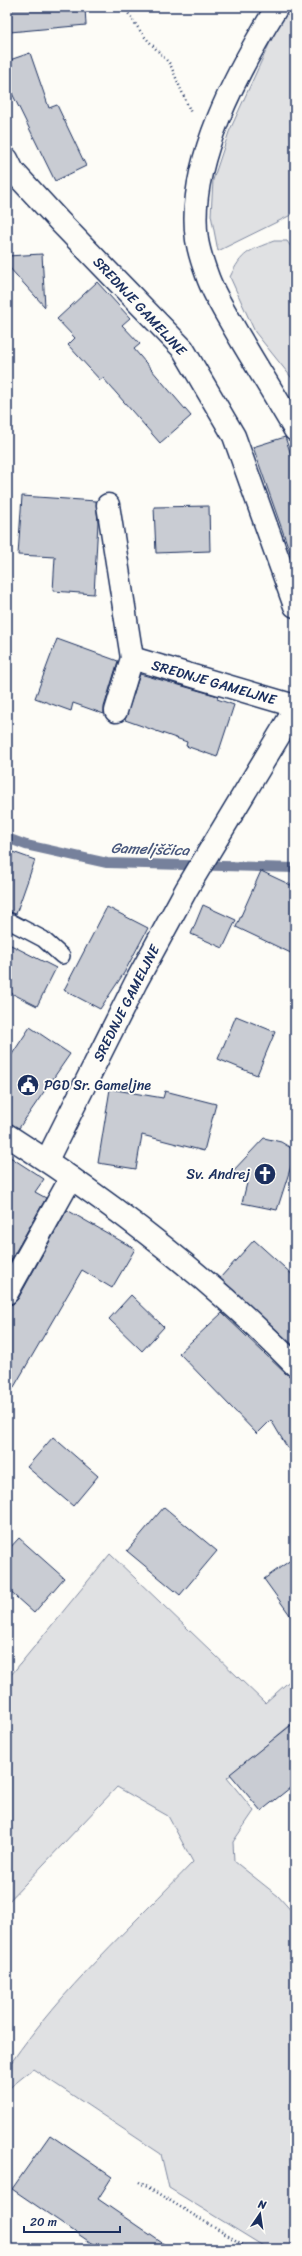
<svg xmlns="http://www.w3.org/2000/svg" width="302" height="2256" font-family="Sriracha,sans-serif">
	<style>
		.green { fill: #e0e1e3; stroke: #7e88a0 }
		.lines { fill: none; stroke-linecap: round; stroke-linejoin: round }
		.stream { stroke: #76819c; stroke-width: 10 }
		.building { fill: #c9ccd3; stroke: #1b2f5e }
		.lane-casing { stroke: #1b2f5e; stroke-width: 18 }
		.street-casing { stroke: #1b2f5e; stroke-width: 25 }
		.secondary-casing { stroke: #1b2f5e; stroke-width: 25 }
		.path { stroke: #1b2f5e; stroke-width: 2.5; stroke-dasharray: 1 3; stroke-linecap: butt }
		.lane { stroke: #fdfcf7; stroke-width: 15 }
		.street { stroke: #fdfcf7; stroke-width: 22 }
		.secondary { stroke: #fdfcf7; stroke-width: 22 }
		.labels { text-anchor: middle; stroke-width: 3.5; stroke-linejoin: round; paint-order: stroke }
		.street-label { font-size: 14px; fill: #1b2f5e; stroke: #fdfcf7 }
		.poi-label { font-size: 14px; fill: #1b2f5e; stroke: #fdfcf7; text-anchor: start }
		.water-label { font-size: 15px; font-style: italic; fill: #49587d; stroke: #fdfcf7 }
	</style>
	<rect width="100%" height="100%" fill="#fdfcf7"/>
	<filter id="ink" filterUnits="userSpaceOnUse"><feTurbulence type="fractalNoise" baseFrequency=".025" numOctaves="2"/><feDisplacementMap in="SourceGraphic" scale="8" xChannelSelector="R" yChannelSelector="G"/><feConvolveMatrix kernelMatrix="1 2 1 2 8 2 1 2 1" color-interpolation-filters="sRGB"/></filter>
	<g filter="url(#ink)">
		<!-- green -->
		<g class="green">
			<path d="M289,15l6,1v194l-4,5 -73,36 -7,-36 2,-35 16,-48 53,-116z"/>
			<path d="M274,241h13l8,12v129l-40,-50 -25,-55c12,-25 18,-26 44,-36z"/>
			<path d="M110,1554l155,149 30,-27v45l-68,57 27,33 -21,31 1,19 44,35 17,19v334h-27l-99,-61 -8,-34 -128,-85 -26,21v-30l4,3c49,-72 122,-138 182,-201l-25,-46 -51,-29 -110,116v-223z"/>
		</g>
		<g class="lines">
			<!-- stream -->
			<path class="stream" d="M7,838l19,7 81,18 188,5"/>
		</g>
		<!-- building -->
		<g class="building">
			<path d="M7,7h78l1,18 -76,7z"/>
			<path d="M30,53l19,55 8,-3 29,61 -31,15 -48,-98v-22z"/>
			<path d="M42,254l3,53 -38,-42v-9z"/>
			<path d="M97,282l33,36 -8,7 18,19 -6,5 57,67 -31,27 -57,-65 -3,2 -32,-35 7,-7 -18,-19z"/>
			<path d="M285,437l10,29v88l-4,1 -38,-108z"/>
			<path d="M22,496l74,5 2,21 -4,72 -41,-3 2,-34 -37,-2z"/>
			<path d="M209,506l1,45 -54,2 -2,-46z"/>
			<path d="M57,639l61,22 -14,46v7l-31,-11 -2,8 -36,-13z"/>
			<path d="M140,674l78,22 -1,3 17,6 -17,52 -31,-11 1,-4 -62,-22z"/>
			<path d="M7,850l28,10 -19,54 -9,-3z"/>
			<path d="M261,871l34,16v68l-59,-28z"/>
			<path d="M203,905l33,15 -13,28 -32,-14z"/>
			<path d="M107,907l41,21 -24,45 -24,36 -36,-19z"/>
			<path d="M7,943l49,25 -19,38 -30,-15z"/>
			<path d="M236,1016l39,16 -18,43 -39,-16z"/>
			<path d="M30,1027l40,27 -51,74 -12,-5v-61z"/>
			<path d="M110,1089l53,9 2,-7 51,13 -12,47 -62,-16 -6,34 -38,-6z"/>
			<path d="M264,1138l17,4 10,6 3,9 -17,53 -35,-7 7,-28 -17,-3z"/>
			<path d="M7,1155l37,24 -9,13 11,6 -39,69z"/>
			<path d="M67,1210l68,39 -23,39 -30,-18 -75,129v-94l6,-1 5,-5z"/>
			<path d="M254,1240l41,37v70l-75,-69z"/>
			<path d="M131,1295l33,32 -22,24 -33,-32z"/>
			<path d="M222,1313l64,61 9,3 -1,82 -23,-39 -14,14 -78,-81z"/>
			<path d="M53,1437l45,39 -25,30 -46,-39z"/>
			<path d="M164,1507l53,44 -37,44 -53,-44z"/>
			<path d="M19,1538l45,40 -30,35 -27,-24v-38z"/>
			<path d="M295,1557v65l-31,-43z"/>
			<path d="M295,1722v62l-34,27 -31,-37z"/>
			<path d="M50,2135l62,42 -14,22 73,50h-71l-88,-60z"/>
		</g>
		<g class="lines">
			<!-- lane casing -->
			<g class="lane-casing">
				<path id="lane" d="M7,920l36,19 19,17"/>
			</g>
			<!-- street casing -->
			<g class="street-casing">
				<g id="street">
					<path d="M277,7c-39,63 -91,157 -80,233 2,12 6,24 10,35 6,18 17,35 26,51 20,35 42,69 62,104"/>
					<path d="M7,159l6,12 48,52 122,126 51,87 61,170"/>
					<path d="M108,505l24,153 -16,53"/>
					<path d="M132,658l163,48"/>
					<path d="M47,1160l89,-178 50,-92 109,-181"/>
					<path d="M7,1293l64,-115"/>
				</g>
			</g>
			<!-- secondary casing -->
			<g class="secondary-casing">
				<path id="secondary" d="M7,1135c103,66 202,142 288,230"/>
			</g>
			<!-- path -->
			<g class="path">
				<path d="M124,7l19,28 27,29 21,49"/>
				<path d="M139,2182l111,67"/>
			</g>
			<!-- lane -->
			<use href="#lane" class="lane"/>
			<!-- street -->
			<use href="#street" class="street"/>
			<!-- secondary -->
			<use href="#secondary" class="secondary"/>
		</g>
	</g>
	<!-- icons -->
	<defs>
		<g id="civic-disc" transform="scale(1.15)"><circle r="9.5" fill="#1b2f5e" stroke="#fdfcf7"/><path d="M-.6-6.5H3V-4.5H.6V-3L4-1V1h2V6H-6V1h2V-1L-.6-3ZM-1.2 2.5V6h2.4V2.5Z" fill="#fff"/></g>
		<g id="church-disc" transform="scale(1.15)"><circle r="9.5" fill="#1b2f5e" stroke="#fdfcf7"/><path d="M-1.2-6h2.4v3.5h3.3v2.4h-3.3V6h-2.4V-.1h-3.3v-2.4h3.3Z" fill="#fff"/></g>
	</defs>
	<g fill-rule="evenodd">
		<use href="#civic-disc" x="28" y="1085"/>
		<use href="#church-disc" x="265" y="1174"/>
	</g>
	<g class="labels">
		<!-- street labels -->
		<g class="street-label">
			<text transform="translate(140 306) rotate(47)" y="5">SREDNJE GAMELJNE</text>
			<text transform="translate(214 682) rotate(16)" y="5">SREDNJE GAMELJNE</text>
			<text transform="translate(126 1003) rotate(-63)" y="5">SREDNJE GAMELJNE</text>
		</g>
		<!-- poi labels -->
		<g class="poi-label">
			<text x="44" y="1090">PGD Sr. Gameljne</text>
			<text x="250" y="1179" text-anchor="end">Sv. Andrej</text>
		</g>
		<!-- water labels -->
		<g class="water-label">
			<text transform="translate(150 849) rotate(2)" y="5">Gameljščica</text>
		</g>
	</g>
	<!-- margin -->
	<rect width="302" height="2256" fill="none" stroke="#fdfcf7" stroke-width="24"/>
	<rect x="12" y="12" width="278" height="2232" fill="none" stroke="#1b2f5e" stroke-width="1.5" filter="url(#ink)"/>
	<!-- north arrow -->
	<g transform="translate(260 2214) rotate(13)" stroke="#fdfcf7" stroke-width="3" paint-order="stroke">
	<path d="M0-3L7 15L0 10L-7 15Z" fill="#1b2f5e"/>
	<text y="-6" font-size="11" font-weight="bold" text-anchor="middle" fill="#1b2f5e">N</text>
	</g>
	<!-- scale -->
	<path d="M24 2226v6h96v-6" fill="none" stroke="#1b2f5e" stroke-width="2"/>
	<text x="30" y="2226" font-size="12" fill="#1b2f5e" stroke="#fdfcf7" stroke-width="3" paint-order="stroke">20 m</text>
</svg>
